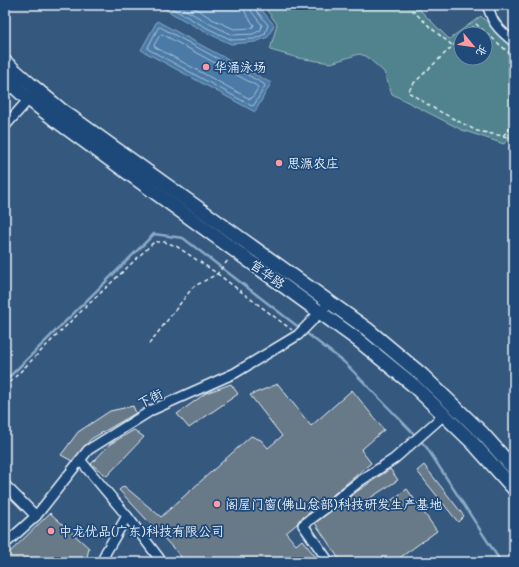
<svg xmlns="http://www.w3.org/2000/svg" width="519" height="567" font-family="'Patrick Hand','LXGW WenKai TC',sans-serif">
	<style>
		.green { fill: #51838e; stroke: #9cbac3; fill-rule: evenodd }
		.water { fill: #4b7aa7; stroke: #8aaac7 }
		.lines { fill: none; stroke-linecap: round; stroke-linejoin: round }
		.shore { stroke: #a9c1d8; stroke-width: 1 }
		.stream { stroke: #8aaac7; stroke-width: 2.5 }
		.building { fill: #677988; stroke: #e8f1f8 }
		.minor-casing { stroke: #e8f1f8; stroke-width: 12 }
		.secondary-casing { stroke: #e8f1f8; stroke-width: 16 }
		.path { stroke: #e8f1f8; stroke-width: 1.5; stroke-dasharray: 4 3; stroke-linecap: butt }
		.minor { stroke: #1f4a7a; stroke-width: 9 }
		.secondary { stroke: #1f4a7a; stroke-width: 13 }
		.poi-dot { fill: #ff9aa2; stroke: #1f4a7a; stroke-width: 1.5 }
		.labels { text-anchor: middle; stroke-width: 3.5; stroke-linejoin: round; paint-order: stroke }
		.poi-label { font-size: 13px; fill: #e8f1f8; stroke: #1f4a7a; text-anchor: start }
		.street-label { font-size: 13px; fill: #e8f1f8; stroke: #1f4a7a }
	</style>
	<rect width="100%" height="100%" fill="#35587e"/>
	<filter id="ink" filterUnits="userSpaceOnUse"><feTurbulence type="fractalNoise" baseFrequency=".025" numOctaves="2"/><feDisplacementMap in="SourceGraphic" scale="8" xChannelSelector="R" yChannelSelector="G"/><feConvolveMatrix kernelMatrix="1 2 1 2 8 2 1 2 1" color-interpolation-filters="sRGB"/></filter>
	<g filter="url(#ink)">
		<!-- green -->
		<path class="green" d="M263,5h152l34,34 32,-23 18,19 15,14v83l-10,12 -42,-14 -70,-36 -8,-22 -18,-16 -7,-2 -28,9 -33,-5 -28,-8 7,-26zM461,34h24v24h-24z"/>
		<!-- water -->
		<g class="water">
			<path d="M157,5h99l4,3 14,17 -6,12 -13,5 -24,2 -26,-12z"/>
			<path d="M157,21l114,62 -16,29 -114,-62z"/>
		</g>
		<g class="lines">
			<!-- shore -->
			<g class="shore">
				<path d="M166,5l41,23 25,12 22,-1 11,-5 3,-9 -13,-16 -1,-4"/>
				<path d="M177,5l33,19 23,11 20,-1 8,-4 1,-5 -11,-14 -2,-6"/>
				<path d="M190,5l22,14 22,10 18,-1 2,-3 -8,-11 -3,-9"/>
				<path d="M160,27l104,57 1,2 -11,19 -2,1 -104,-57v-2l10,-19z"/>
				<path d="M162,34l95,52 1,2 -6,10 -2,1 -95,-52 -1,-2 6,-10z"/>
			</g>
			<!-- stream -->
			<g class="stream">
				<path d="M305,332l39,30 72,74"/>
				<path d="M5,381l149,-147 29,4 118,91"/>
				<path d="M420,440l7,8 74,114"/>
			</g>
		</g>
		<!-- building -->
		<g class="building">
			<path d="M231,384l7,10 -49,34 -12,-14 29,-21z"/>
			<path d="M278,384l33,42 41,-36 32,40 -23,20 10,13 -50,42 -22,15 -2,4 -11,9 10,12 6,-5 18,22h-134l-67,-72 5,-4 37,31 90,-81 10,4 7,8 14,-12 -32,-41z"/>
			<path d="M133,406l3,7 -45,26 -19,22 -11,-6 17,-23 32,-21z"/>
			<path d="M134,430l10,7 -37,39 -16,-12 19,-20z"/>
			<path d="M424,465l40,51 -6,6 -41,-51z"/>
			<path d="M390,469l8,11 -28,18 8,12 29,-21 30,42 -43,31h-53l-26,-39 44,-33z"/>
			<path d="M50,513l39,35 -3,14h-81v-5z"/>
		</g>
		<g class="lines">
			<!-- minor casing -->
			<g class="minor-casing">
				<g id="minor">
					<path d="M486,5c4,4 4,10 7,15 5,10 13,15 21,22"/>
					<path d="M5,126l24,-27"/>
					<path d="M80,460l47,56 -21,36 -4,10"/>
					<path d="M5,485l31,31"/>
					<path d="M127,516l35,46"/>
					<path d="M5,544l31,-28 52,-66 64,-40 83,-37 63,-38 31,-32"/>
					<path d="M329,562l-26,-37 23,-17 34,-27 34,-22 50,-44"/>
				</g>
			</g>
			<!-- secondary casing -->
			<g class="secondary-casing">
				<g id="secondary">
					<path d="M5,62l25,22 30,25 307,220 55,46 61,59 31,35"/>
					<path d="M5,78l16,15 33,26 304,221 55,45 59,57 42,47"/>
				</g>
			</g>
			<!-- path -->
			<g class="path">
				<path d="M407,5l24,23 22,18"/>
				<path d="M466,34l10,-10 38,33"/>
				<path d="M461,38l-47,45 -6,9 27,17 42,22 26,5 11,-13"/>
				<path d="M503,136l11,3"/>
				<path d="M149,344l44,-57 24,-13 12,-15"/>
				<path d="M5,387l67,-67 82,-78h11l11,4 39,26 77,58"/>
			</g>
			<!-- minor -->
			<use href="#minor" class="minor"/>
			<!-- secondary -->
			<use href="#secondary" class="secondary"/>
		</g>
	</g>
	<!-- markers -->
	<g class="poi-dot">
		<circle cx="206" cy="67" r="4"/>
		<circle cx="279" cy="163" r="4"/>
		<circle cx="217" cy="504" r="4"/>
		<circle cx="51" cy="531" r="4"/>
	</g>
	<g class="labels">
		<!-- poi labels -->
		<g class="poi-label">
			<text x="214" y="72">华涌泳场</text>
			<text x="287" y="168">思源农庄</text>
			<text x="225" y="509">阁屋门窗(佛山总部)科技研发生产基地</text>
			<text x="59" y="536">中龙优品(广东)科技有限公司</text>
		</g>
		<!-- street labels -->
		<g class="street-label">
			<text transform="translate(268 274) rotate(36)" y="5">官华路</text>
			<text transform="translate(150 398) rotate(-27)" y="5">下街</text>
		</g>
	</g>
	<!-- margin -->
	<rect width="519" height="567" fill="none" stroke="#1f4a7a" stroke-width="20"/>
	<rect x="10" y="10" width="499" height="547" fill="none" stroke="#e8f1f8" stroke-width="1.5" filter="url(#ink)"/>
	<!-- north arrow -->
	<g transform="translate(473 46) rotate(119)"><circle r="19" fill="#1f4a7a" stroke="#6f8dac"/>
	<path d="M0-3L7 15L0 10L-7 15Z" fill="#ff9aa2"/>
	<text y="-6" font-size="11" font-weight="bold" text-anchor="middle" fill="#e8f1f8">北</text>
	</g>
</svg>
